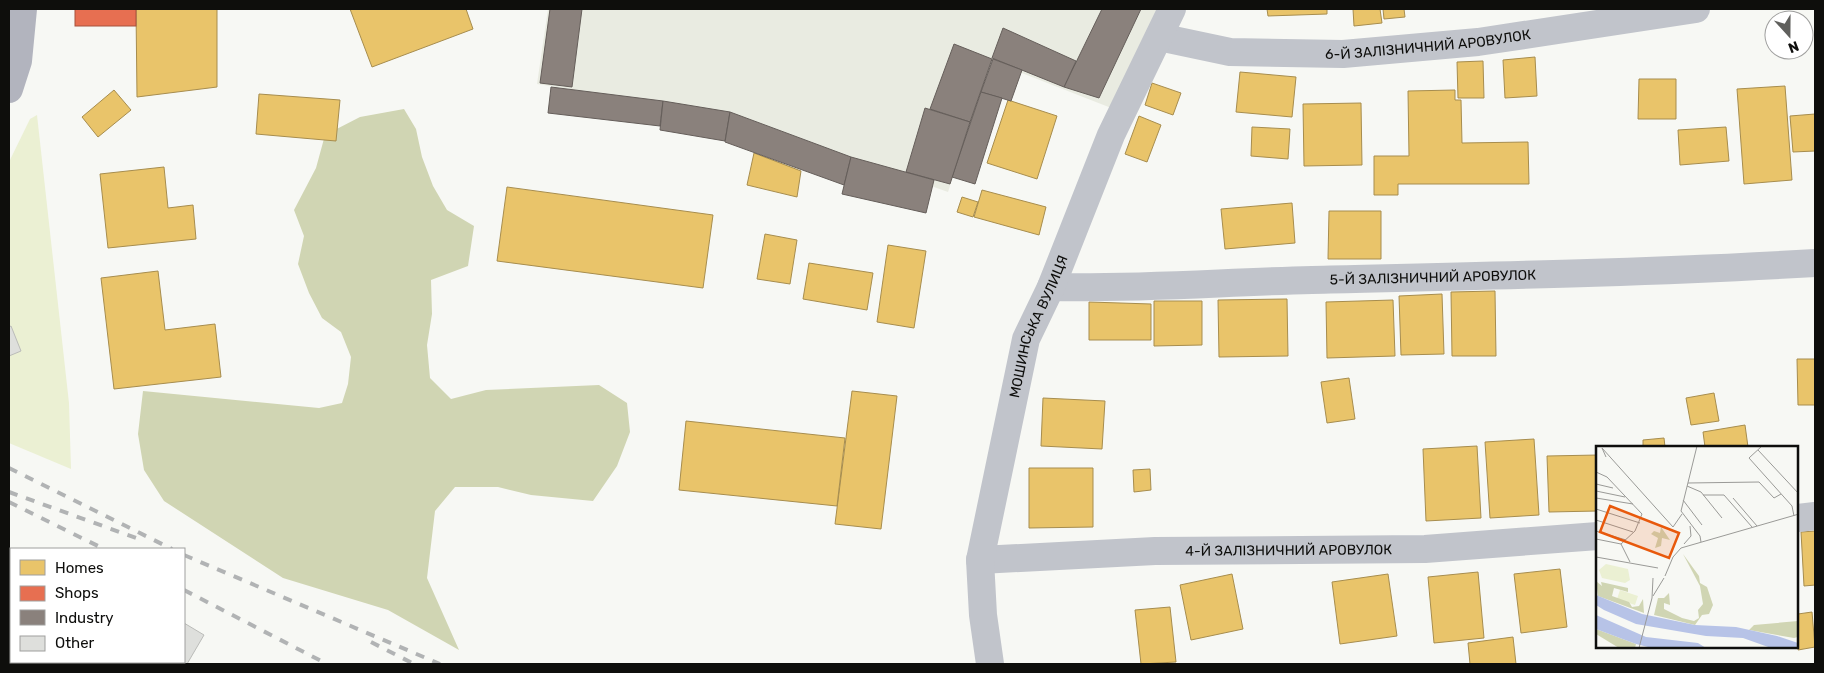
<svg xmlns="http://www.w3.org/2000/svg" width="1824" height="673" font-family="Rubik,sans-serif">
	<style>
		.built { fill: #e9ebe1 }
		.green { fill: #ebf0d3 }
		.forest { fill: #d0d5b3 }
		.homes { fill: #e9c46a; stroke: #a78d4e }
		.shops { fill: #e76f51; stroke: #a6523c }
		.industry { fill: #8a817c; stroke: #655e5a }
		.building { fill: #dedfdc; stroke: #bbbcb9 }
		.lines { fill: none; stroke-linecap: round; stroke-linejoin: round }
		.minor { stroke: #c1c4cb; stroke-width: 28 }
		.trunk { stroke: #b2b4be; stroke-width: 28 }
		.rail { stroke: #b1b3b4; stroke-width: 4; stroke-dasharray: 9 9; stroke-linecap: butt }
		.labels { text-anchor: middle; stroke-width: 5; stroke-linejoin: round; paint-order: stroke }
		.street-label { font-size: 14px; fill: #0e0e0c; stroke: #fff }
		.inset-road { fill: none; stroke: #9a9a97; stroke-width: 1 }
		.view { fill: #e8590c; fill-opacity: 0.15; stroke: #e8590c; stroke-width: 2.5 }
		.inset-edge { fill: none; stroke: #0e0e0c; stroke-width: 2.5 }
	</style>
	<rect width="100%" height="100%" fill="#f7f8f4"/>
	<!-- built -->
	<path class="built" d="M548,9h626l-50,104 -133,-52 -43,131 -221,-79 -190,-29z"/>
	<!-- green -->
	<path class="green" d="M37,115l32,288 2,66 -62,-26v-281l21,-43z"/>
	<!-- forest -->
	<path class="forest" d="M404,109l12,20 6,28 11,29 14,24 27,16 -6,40 -37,14 1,34 -5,31 3,33 21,21 35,-9 113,-5 28,18 3,29 -13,34 -24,35 -62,-6 -33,-8h-43l-20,24 -8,67 32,72 -71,-40 -105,-32 -119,-77 -20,-31 -6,-36 5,-43 176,17 23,-5 6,-19 3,-27 -10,-25 -19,-14 -13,-25 -11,-29 6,-28 -10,-26 22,-42 9,-33 35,-18z"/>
	<!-- homes -->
	<g class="homes">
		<path d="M136,9h81v78l-80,10z"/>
		<path d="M350,9h116l7,20 -101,38z"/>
		<path d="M1267,9h60v5l-59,2z"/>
		<path d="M1353,9h27l2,14 -28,3z"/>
		<path d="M1383,9h21l1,8 -21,2z"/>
		<path d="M1535,57l2,39 -32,2 -2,-38z"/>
		<path d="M1483,61l1,37h-26l-1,-36z"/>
		<path d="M1240,72l56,5 -4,40 -56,-5z"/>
		<path d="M1639,79h37v40h-38z"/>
		<path d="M1152,83l29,10 -8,22 -28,-10z"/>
		<path d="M1785,86l7,94 -48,4 -7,-95z"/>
		<path d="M114,90l17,20 -33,27 -16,-20z"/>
		<path d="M1455,90v10h6l1,43 66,-1 1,42h-131v11h-24v-39h35l-1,-65z"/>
		<path d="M259,94l81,6 -4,41 -80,-7z"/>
		<path d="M1008,100l49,16 -20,63 -50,-16z"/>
		<path d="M1361,103l1,62 -58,1 -1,-62z"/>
		<path d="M1815,114v37l-22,1 -3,-36z"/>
		<path d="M1139,116l22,9 -14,37 -22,-8z"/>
		<path d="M1252,127l38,2 -2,30 -37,-3z"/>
		<path d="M1726,127l3,34 -49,4 -2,-35z"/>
		<path d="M754,153l47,18 -4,26 -50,-12z"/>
		<path d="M164,167l4,41 25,-3 3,34 -88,9 -8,-74z"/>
		<path d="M507,187l206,28 -10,73 -206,-27z"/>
		<path d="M982,190l64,17 -7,28 -65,-18z"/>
		<path d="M962,197l16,5 -5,15 -16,-5z"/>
		<path d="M1292,203l3,40 -70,6 -4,-40z"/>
		<path d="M1329,211h52v48h-53z"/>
		<path d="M765,234l32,6 -7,44 -33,-5z"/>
		<path d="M888,245l38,6 -12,77 -37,-6z"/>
		<path d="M809,263l64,10 -6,37 -64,-11z"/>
		<path d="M158,271l7,59 50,-6 6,53 -107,12 -13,-111z"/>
		<path d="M1495,291l1,65h-44l-1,-64z"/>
		<path d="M1442,294l2,60 -43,1 -2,-59z"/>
		<path d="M1287,299l1,57 -69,1 -1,-57z"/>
		<path d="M1393,300l2,56 -68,2 -1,-56z"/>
		<path d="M1154,301h48v44l-48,1z"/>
		<path d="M1089,302l62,2v36h-62z"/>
		<path d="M1797,359h18v46h-17z"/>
		<path d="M1349,378l6,41 -28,4 -6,-41z"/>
		<path d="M852,391l45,5 -16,133 -46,-5z"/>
		<path d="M1714,393l5,28 -28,4 -5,-27z"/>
		<path d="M1043,398l62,3 -3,48 -61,-3z"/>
		<path d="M686,421l159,17 -8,68 -158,-16z"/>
		<path d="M1745,425l3,22h-43l-2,-15z"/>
		<path d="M1664,438l1,9h-22v-7z"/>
		<path d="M1534,439l5,76 -49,3 -5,-76z"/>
		<path d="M1477,446l4,72 -55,3 -3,-72z"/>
		<path d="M1598,455v56l-49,1 -2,-56z"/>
		<path d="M1029,468h64v59l-64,1z"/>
		<path d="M1150,469l1,21 -17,2 -1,-22z"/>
		<path d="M1815,531v54l-11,1 -3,-54z"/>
		<path d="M1560,569l7,58 -46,6 -7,-59z"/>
		<path d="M1478,572l6,66 -50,5 -6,-66z"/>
		<path d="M1232,574l11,55 -52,11 -11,-55z"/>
		<path d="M1388,574l9,62 -57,8 -8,-62z"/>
		<path d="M1170,607l6,55 -35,2 -6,-54z"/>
		<path d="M1812,612l3,35 -17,3v-36z"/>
		<path d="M1513,637l3,27h-46l-2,-21z"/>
	</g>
	<!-- shops -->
	<rect class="shops" x="75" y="9" width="61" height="17"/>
	<!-- industry -->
	<g class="industry">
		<path d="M550,9h32l-10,78 -32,-4z"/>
		<path d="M1102,9h39l-42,89 -35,-11z"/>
		<path d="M1003,28l73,33 -12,26 -72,-29z"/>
		<path d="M954,44l38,15 -22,63 -40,-13z"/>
		<path d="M993,59l29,11 -11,31 -30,-9z"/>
		<path d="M551,87l112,14 -3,25 -112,-13z"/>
		<path d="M981,92l21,6 -27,86 -23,-7z"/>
		<path d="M663,101l67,11 -5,29 -65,-11z"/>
		<path d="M925,108l45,14 -20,62 -44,-12z"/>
		<path d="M730,112l121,45 -7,28 -119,-43z"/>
		<path d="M851,157l83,23 -8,33 -84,-19z"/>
	</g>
	<!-- building -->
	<g class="building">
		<path d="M11,326l10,25 -12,5v-29z"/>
		<path d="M184,623l20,12 -17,29 -8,-2h5z"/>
		<path d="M11,646v16h12v2h-14v-17z"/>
	</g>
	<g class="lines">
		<!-- minor -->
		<g class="minor">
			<path id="s1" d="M1159,37l71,15 113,2 135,-12 218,-33"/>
			<path id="s2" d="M1051,287c87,2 174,-5 261,-7 168,-4 336,-7 503,-17"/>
			<path d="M1798,518l17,-2"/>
			<path id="s3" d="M980,560l175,-9 270,-2 173,-13"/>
			<path id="s4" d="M990,664l-7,-49 -3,-55 46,-221 25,-52 60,-152 61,-126"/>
		</g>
		<!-- trunk -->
		<path class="trunk" d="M9,89l9,-28 5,-52"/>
		<!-- rail -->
		<g class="rail">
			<path d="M9,468l163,81"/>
			<path d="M9,492l127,46"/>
			<path d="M9,502l95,47"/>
			<path d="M184,555l256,109"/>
			<path d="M184,590l143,74"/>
			<path d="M371,642l43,22"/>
		</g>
	</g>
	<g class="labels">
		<!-- street labels -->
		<g class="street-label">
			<text dy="5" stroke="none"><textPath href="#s1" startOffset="271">6-Й ЗАЛІЗНИЧНИЙ АРОВУЛОК</textPath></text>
			<text dy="5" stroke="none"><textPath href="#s2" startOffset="382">5-Й ЗАЛІЗНИЧНИЙ АРОВУЛОК</textPath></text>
			<text dy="5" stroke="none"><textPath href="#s4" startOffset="346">МОШИНСЬКА ВУЛИЦЯ</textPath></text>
			<text dy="5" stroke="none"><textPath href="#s3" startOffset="309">4-Й ЗАЛІЗНИЧНИЙ АРОВУЛОК</textPath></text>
		</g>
	</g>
	<!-- overview -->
	<g transform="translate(1596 446)">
		<rect width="202" height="202" fill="#f7f8f4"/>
		<path d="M10,118l22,5 2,11 -5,3 -23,-5 -3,-8zM24,144l18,6 -3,9 -18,-6z" fill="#ebf0d3"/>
		<path d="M65,81l9,13 -8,-2 -1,8 -6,2 3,-10 -7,-4 3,-3 6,2zM87,108l16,22 1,7 7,4 6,18 -4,9 -7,1 -7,10 -41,-10 4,-17h6l5,-5 1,12 -6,-2v6l18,9 12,3 5,-3 -1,-8 5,-6 -3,-18zM0,135l6,5 -1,-4 27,6v4l-14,-4 -2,8 17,6 3,5 7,-1 4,-7 1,14 -46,-17zM202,175v16l-4,1 -45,-8 5,-5zM0,183l40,15 -1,4h-16l-23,-14z" fill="#d0d5b3"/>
		<path d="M0,149l46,19 53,11 41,2 41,9 21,7v5h-27l-28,-10 -37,-2 -70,-12 -32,-14 -8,-5zM0,169l50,22 52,6 8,5h-54l-16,-4 -40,-15z" fill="#b7c3e7"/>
		<path class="inset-road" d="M101,0l-16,65 19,25 1,6M166,0l-13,12 43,48 2,10M162,4l41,44M10,11l-4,-9 71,79 9,-13M0,26l11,5 35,37 -7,17 -14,13 9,18M92,37l71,-1 15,16 7,-4M0,38l17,4M91,40l14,6 21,26M0,45l29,6M107,49h21l28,32M0,52l37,6M137,52l24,28M87,54l19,25M0,63l44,14M0,74l37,12M0,85l30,9M0,93l25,5M88,98l7,-8 -1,-10M0,111l62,11M69,130l8,-19 8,-9 118,-34M57,150l11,-18M43,202l13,-50 1,-20"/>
		<path class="view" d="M14,60l69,27 -10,25 -69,-26z"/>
		<rect width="202" height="202" class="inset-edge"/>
	</g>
	<!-- border -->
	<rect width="1824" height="673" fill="none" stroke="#0e0e0c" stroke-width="20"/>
	<!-- legend -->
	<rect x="10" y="548" width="175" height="115" fill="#ffffff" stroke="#9f9f9e"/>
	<rect x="20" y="560" width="25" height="15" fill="#e9c46a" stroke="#9f9f9e"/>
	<text x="55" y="573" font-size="15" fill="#0e0e0c">Homes</text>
	<rect x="20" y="586" width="25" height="15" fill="#e76f51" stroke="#9f9f9e"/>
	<text x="55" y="598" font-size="15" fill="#0e0e0c">Shops</text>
	<rect x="20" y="610" width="25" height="15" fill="#8a817c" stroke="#9f9f9e"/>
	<text x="55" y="623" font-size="15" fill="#0e0e0c">Industry</text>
	<rect x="20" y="636" width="25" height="15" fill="#dedfdc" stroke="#9f9f9e"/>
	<text x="55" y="648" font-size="15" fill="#0e0e0c">Other</text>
	<!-- north arrow -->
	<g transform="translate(1789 35) rotate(159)"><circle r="24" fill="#ffffff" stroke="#9f9f9e"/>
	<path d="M0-4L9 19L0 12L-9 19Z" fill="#60605d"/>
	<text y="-8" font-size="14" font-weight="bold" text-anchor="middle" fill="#0e0e0c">N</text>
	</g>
</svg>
